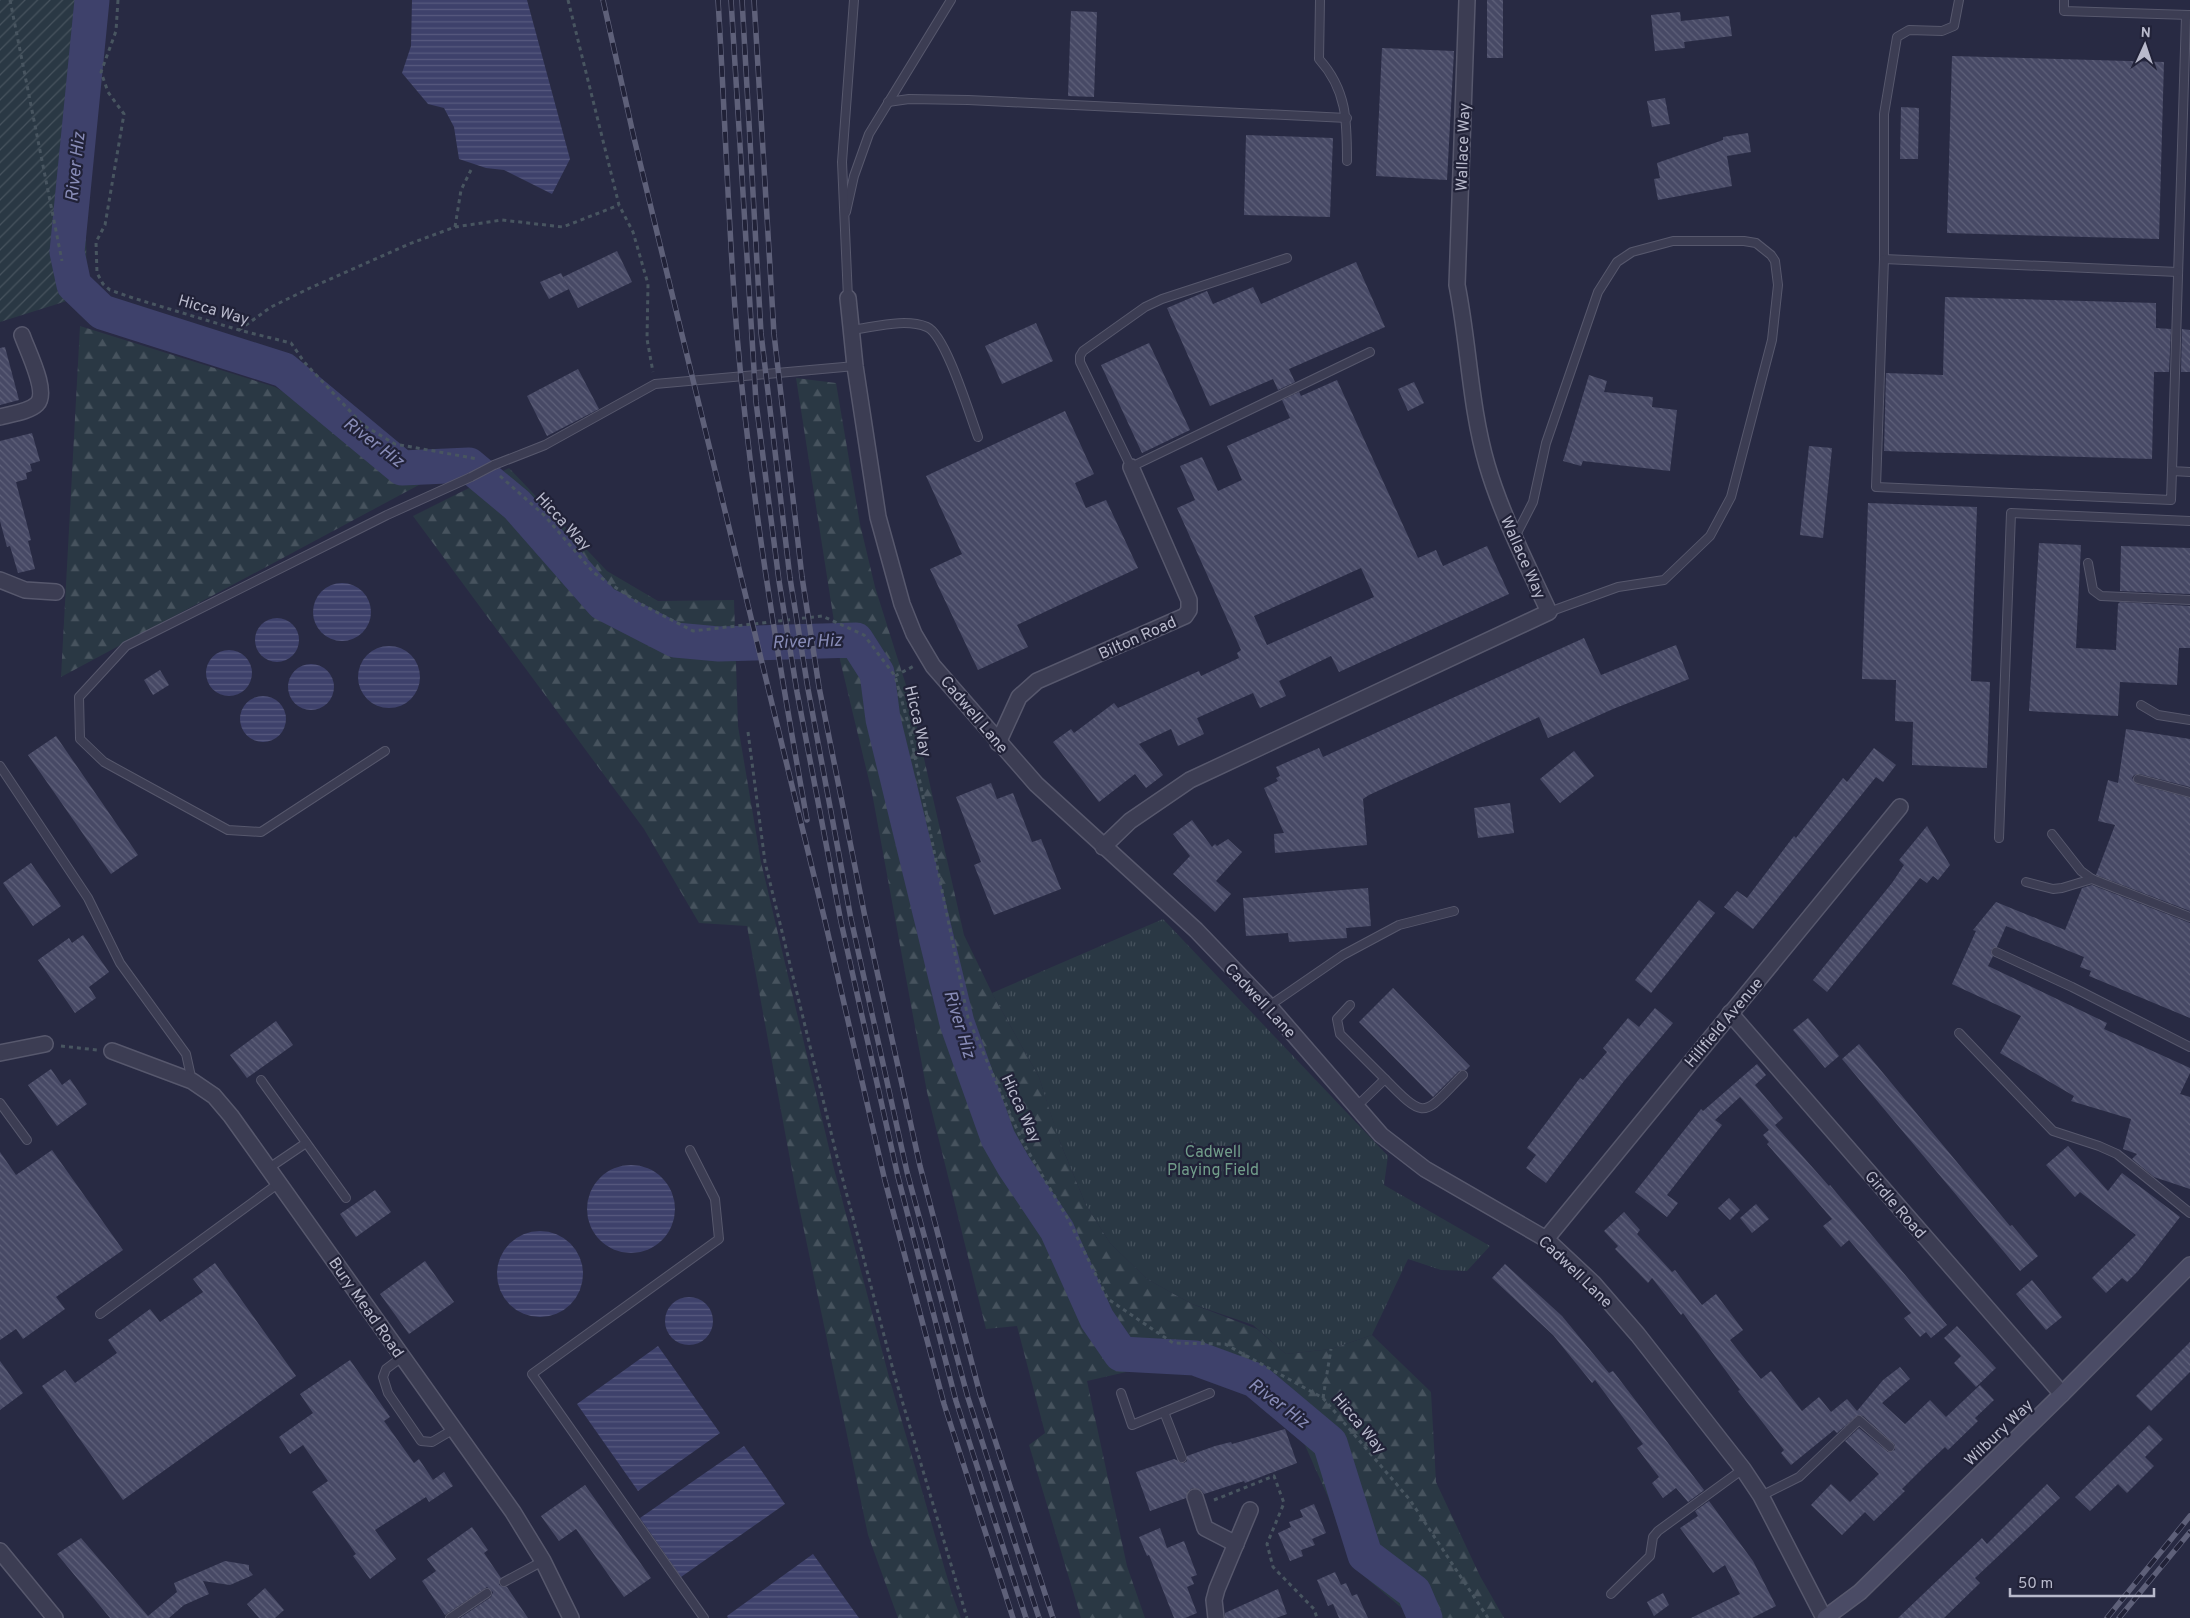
<svg xmlns="http://www.w3.org/2000/svg" width="2190" height="1618" font-family="Overpass,sans-serif">
	<style>
		.forest { fill: url(#forest-firs) }
		.park { fill: url(#park-tufts) }
		.garden { fill: url(#garden-furrows) }
		.water { fill: url(#water-rules) }
		.lines { fill: none; stroke-linecap: round; stroke-linejoin: round }
		.river { stroke: #3e416b; stroke-width: 35 }
		.building { fill: url(#building-back-hatch); fill-rule: evenodd }
		.lane-casing { stroke: #57586d; stroke-width: 10 }
		.street-casing { stroke: #57586d; stroke-width: 18 }
		.secondary-casing { stroke: #57586d; stroke-width: 18 }
		.path { stroke: #485560; stroke-width: 3; stroke-dasharray: 4 4; stroke-linecap: butt }
		.lane { stroke: #3c3d53; stroke-width: 8 }
		.street { stroke: #3c3d53; stroke-width: 15 }
		.secondary { stroke: #4a4b65; stroke-width: 15 }
		.rail-casing { stroke: #5e6079; stroke-width: 5.5 }
		.rail { stroke: #212238; stroke-width: 4; stroke-dasharray: 11; stroke-linecap: butt }
		.lane-bridge-casing { stroke: #57586d; stroke-width: 10; stroke-linecap: butt }
		.lane-bridge { stroke: #3c3d53; stroke-width: 8 }
		.labels { text-anchor: middle; stroke-width: 4.5; stroke-linejoin: round; paint-order: stroke }
		.street-label { font-size: 16px; fill: #b9bacc; stroke: #212238 }
		.park-label { font-size: 16px; fill: #719d8a; stroke: #212238 }
		.water-label { font-size: 18px; font-style: italic; fill: #888cb7; stroke: #212238 }
	</style>
	<defs>
		<pattern id="forest-firs" width="22" height="20" patternUnits="userSpaceOnUse" patternTransform="scale(1.25)"><rect width="22" height="20" fill="#2a3844"/><path d="M5 1l3.5 6h-7zM16 11l3.5 6h-7z" fill="#47535e"/></pattern>
		<pattern id="park-tufts" width="24" height="20" patternUnits="userSpaceOnUse" patternTransform="scale(1.25)"><rect width="24" height="20" fill="#2a3844"/><path d="M3 7l-1-3M5 7V3M7 7l1-3M15 17l-1-3M17 17v-4M19 17l1-3" fill="none" stroke="#47535e"/></pattern>
		<pattern id="garden-furrows" width="10" height="10" patternUnits="userSpaceOnUse" patternTransform="scale(1.25)"><rect width="10" height="10" fill="#2a3844"/><path d="M-1 1l2-2M0 10L10 0M9 11l2-2" fill="none" stroke="#47535e"/></pattern>
		<pattern id="water-rules" width="6" height="5" patternUnits="userSpaceOnUse" patternTransform="scale(1.25)"><rect width="6" height="5" fill="#3e416b"/><path d="M0 2.5h6" fill="none" stroke="#585a7f"/></pattern>
		<pattern id="building-back-hatch" width="6" height="6" patternUnits="userSpaceOnUse" patternTransform="scale(1.25)"><rect width="6" height="6" fill="#474965"/><path d="M-1 5l2 2M0 0l6 6M5-1l2 2" fill="none" stroke="#5f617a"/></pattern>
	</defs>
	<rect width="100%" height="100%" fill="#282a43"/>
	<!-- forest -->
	<g class="forest">
		<path d="M80,326l195,61 155,92 -369,198z"/>
		<path d="M796,378l40,5 24,141 15,63 36,114 53,234 28,58 47,84 21,65 26,63 24,38 37,36 45,25 65,25 29,25 45,-5 41,-14 59,57 5,90 44,94 24,42h-94l-6,-8 -52,-44 -24,-69 -24,-54 -43,-42 -41,-25 -37,-17 -96,22 40,185 18,52h-64l-52,-173 16,-12 -28,-107 -31,3 -59,-237 -55,-299 -32,-133z"/>
		<path d="M509,468l98,103 51,30 76,-1 4,126 23,136 72,303 56,212 63,217 9,24h-63l-30,-83 -72,-343 -49,-266 -48,-3 -55,-94 -231,-313z"/>
	</g>
	<!-- park -->
	<path class="park" d="M1163,919l225,237 -4,29 106,61 -23,25 -26,-1 -33,-11 -36,76 -41,14 -45,5 -33,-29 -61,-21 -45,-25 -37,-36 -24,-38 -28,-68 -19,-60 -47,-84z"/>
	<!-- garden -->
	<path class="garden" d="M0,0h81l6,288 -17,12 -70,22z"/>
	<!-- water -->
	<g class="water">
		<path d="M412,0h115l43,159 -18,35 -48,-24 -18,-2 -27,-9 -5,-32 -10,-19 -16,-4 -26,-31 9,-27z"/>
		<circle cx="342" cy="612" r="29"/>
		<circle cx="277" cy="640" r="22"/>
		<circle cx="389" cy="677" r="31"/>
		<circle cx="229" cy="673" r="23"/>
		<circle cx="311" cy="687" r="23"/>
		<circle cx="263" cy="719" r="23"/>
		<circle cx="631" cy="1209" r="44"/>
		<circle cx="540" cy="1274" r="43"/>
		<circle cx="689" cy="1321" r="24"/>
		<path d="M658,1346l62,87 -82,58 -61,-87z"/>
		<path d="M744,1446l41,58 -104,73 -41,-59z"/>
		<path d="M813,1554l46,64h-131l-1,-2z"/>
	</g>
	<g class="lines">
		<!-- river -->
		<path class="river" d="M92,0l-25,252 7,33 28,27 182,58 118,98 67,-3 48,40 86,98 72,37 44,4 137,-4 21,33 6,46 74,304 41,115 16,28 43,64 40,89 24,35 74,4 60,22 75,63 35,112 49,37 11,26"/>
	</g>
	<!-- building -->
	<g class="building">
		<rect x="1487" y="0" width="16" height="58"/>
		<path d="M1071,11l26,1 -3,85 -26,-1z"/>
		<path d="M1680,12l1,9 48,-5 3,20 -48,6 1,6 -30,3 -4,-36z"/>
		<path d="M1382,48l72,3 -7,129 -71,-4z"/>
		<path d="M1952,56l212,6 -5,177 -212,-6z"/>
		<path d="M1665,98l5,26 -18,3 -5,-26z"/>
		<path d="M1901,107l18,1 -1,51h-18z"/>
		<path d="M1748,133l3,19 -24,4 5,30 -74,14 -4,-21 6,-1 -3,-15 66,-23v-3z"/>
		<path d="M1246,135l87,3 -3,79 -86,-2z"/>
		<path d="M617,251l15,31 -54,26 -15,-31z"/>
		<path d="M1356,262l29,65 -96,42 6,13 -17,8 -5,-11 -63,27 -43,-98 40,-17 6,13 40,-17 8,17z"/>
		<path d="M561,273l8,16 -20,10 -9,-17z"/>
		<path d="M1945,297l211,6v25l15,1 -2,43h-15l-2,87 -268,-8 2,-78 57,2z"/>
		<path d="M1036,323l17,38 -51,23 -17,-38z"/>
		<path d="M2182,329l8,1v42h-9z"/>
		<path d="M1149,343l41,87 -48,23 -41,-88z"/>
		<path d="M5,347l14,53 -19,5v-57z"/>
		<path d="M578,369l21,40 -52,27 -20,-40z"/>
		<path d="M1589,375l18,6 -3,11 49,5 -1,10 25,3 -7,61 -87,-10 -2,5 -18,-5z"/>
		<path d="M1337,380l81,178 18,-8 7,16 44,-20 22,48 -170,78 -8,-16 -52,25 7,15 -26,12 -7,-15 -56,25 7,16 -26,12 -7,-17 -32,15 24,31 -17,13 -11,-14 -36,28 -46,-60 18,-13 3,4 40,-30 4,5 81,-37 2,5 38,-18 -2,-5 4,-3 -64,-142 18,-8 -15,-34 22,-9 16,34 24,-11 -15,-34 63,-28 -8,-18 17,-8 2,4zM1361,568l13,29 -107,48 -13,-29z"/>
		<path d="M1414,382l10,21 -16,8 -10,-22z"/>
		<path d="M1065,411l29,63 -19,9 11,25 20,-8 32,68 -121,57 11,22 -50,23 -48,-101 32,-15 -36,-78z"/>
		<path d="M32,433l8,28 -10,3 2,7 -6,2 1,6 -11,3 15,58 -3,1 7,28 -17,4 -8,-27 -3,1 -7,-26v-80z"/>
		<path d="M1809,446l23,2 -9,90 -23,-3z"/>
		<path d="M1868,503l109,4 -6,174 19,1 -3,86 -75,-3 1,-43 -18,-1 1,-41 -34,-1z"/>
		<path d="M2039,543l42,2 -5,103 40,2 2,-46 2,-2 70,4v42h-11l-2,37 -57,-3 -2,34 -89,-5z"/>
		<path d="M2121,546l69,2v46l-70,-3z"/>
		<path d="M1584,638l17,37 75,-30 13,34 -76,30 -65,29 -9,-21 -170,78 -6,4 4,46 -92,8 -1,-19 10,-1 -20,-45 14,-7 -2,-3 4,-2 -4,-9 43,-19 4,9z"/>
		<path d="M160,670l9,15 -16,10 -9,-15z"/>
		<path d="M2126,729l64,10v48l-51,-13 -5,1 -2,3 5,6 53,14v113l-94,-36 19,-50 -17,-4 10,-41 10,3z"/>
		<path d="M56,736l82,119 -27,19 -83,-119z"/>
		<path d="M1874,748l22,17 -13,17 -7,-5 -123,152 -29,-22 13,-16 10,7 47,-62 2,2 47,-60 4,4z"/>
		<path d="M1574,751l20,25 -34,27 -20,-24z"/>
		<path d="M991,783l6,16 16,-6 19,49 9,-3 20,50 -67,26 -20,-50 7,-3 -25,-65z"/>
		<path d="M1510,803l4,30 -36,5 -4,-30z"/>
		<path d="M1192,820l20,27 3,-3 2,2 11,-7 14,13 -26,29 15,13 -16,18 -42,-38 17,-18 -17,-22z"/>
		<path d="M1927,826l23,39 -12,15 -5,-4 -6,7 -7,-5 -93,114 -14,-12 79,-97 12,-18 -5,-5z"/>
		<path d="M31,863l30,43 -28,20 -30,-43z"/>
		<path d="M2092,885l98,38v95l-101,-42 2,-5 -11,-4 4,-10 -78,-31 -9,21 -6,3 2,6 -5,10 119,57 -3,6 86,39v5l-10,21 10,3v92l-36,-12 -22,-18 5,-5 -14,-5 8,-30 -60,-18 3,-5 -74,-43 21,-37 -69,-32 24,-53 -3,-1 23,-28 69,28 17,-42z"/>
		<path d="M1368,888l3,38 -25,2 1,10 -58,4 -1,-9 -42,3 -3,-38z"/>
		<path d="M1699,900l16,13 -64,80 -16,-13z"/>
		<path d="M83,935l26,37 -20,15 7,11 -21,15 -37,-53 31,-22 3,5z"/>
		<path d="M1393,988l77,78 -4,4 -7,1 -26,26 -74,-75z"/>
		<path d="M1655,1008l18,15 -49,58 -78,102 -20,-15 10,-13 -9,-7 53,-70 3,2 24,-28 -4,-4 25,-30 11,9z"/>
		<path d="M1808,1018l31,38 -14,12 -32,-38z"/>
		<path d="M276,1021l17,24 -46,33 -17,-23z"/>
		<path d="M1859,1044l151,182 2,-1 26,31 -18,15 -178,-212z"/>
		<path d="M1757,1064l9,11 -11,10 28,33 -8,7 54,61 1,-1 117,140 -16,13 -5,-6 -6,5 -16,-19 7,-5 -62,-73 -8,7 -18,-21 9,-7 -65,-75 2,-2 -6,-7 6,-5 -29,-33 -25,23 7,5 -55,70 11,8 -11,14 -32,-25 66,-83 2,2z"/>
		<path d="M51,1069l11,16 8,-6 17,25 -30,22 -29,-41z"/>
		<path d="M2068,1146l40,45 14,-18 58,44 -42,54 -11,11 -5,-4 -16,15 -14,-15 44,-43 -56,-43 -5,5 -29,-32z"/>
		<path d="M52,1150l71,100 -67,47 9,12 -42,30 -7,-10 -16,11v-188l16,23z"/>
		<path d="M375,1190l16,22 -35,25 -16,-23z"/>
		<path d="M1729,1198l11,12 -10,10 -12,-12z"/>
		<path d="M1756,1204l13,15 -17,14 -12,-15z"/>
		<path d="M1624,1212l16,18 -3,4 35,38 3,-2 27,35 14,-11 27,36 -13,10 31,39 10,-8 31,40 17,-14 12,15 16,-13 10,12 26,-31 17,-13 10,12 -28,24 23,21 25,-24 16,17 34,-32 14,15 -19,18 3,3 -30,29 -3,-3 -19,18 -24,24 3,2 -31,30 -9,-9 -23,23 -31,-30 20,-21 19,18 29,-28 -34,-33 14,-13 29,24 7,-2v-5l-32,-29 -5,-1 -21,18 -3,-3 -43,35 -10,-12 3,-3 -46,-59 2,-1 -57,-77 -2,2 -29,-37 -4,5 -33,-34 3,-3 -14,-15z"/>
		<path d="M425,1261l29,41 -45,32 -29,-40z"/>
		<path d="M215,1263l81,113 -173,124 -81,-114 23,-16 10,13 42,-30 -9,-13 42,-31 10,13 43,-30 -10,-13z"/>
		<path d="M1505,1264l57,52 47,57 4,-2 91,119 -1,1 -15,11 -12,-14 -13,10 -11,-15 7,-6 -22,-29 6,-4 -48,-64 -3,3 -39,-48 -61,-57z"/>
		<path d="M2032,1280l30,37 -16,13 -30,-36z"/>
		<path d="M1957,1326l39,42 -20,19 -22,-24 7,-7 -17,-18z"/>
		<path d="M2190,1342v30l-39,39 -15,-15z"/>
		<path d="M350,1360l40,57 -6,4 30,42 5,-4 14,21 11,-8 9,14 -24,16 -3,-5 -51,33 21,29 -26,20 -17,-23 3,-2 -44,-62 16,-11 -25,-36 -13,9 -11,-17 34,-24 -13,-19z"/>
		<path d="M0,1361l23,32 -23,17z"/>
		<path d="M2149,1425l14,14 -18,18 9,9 -27,27 -9,-9 -28,27 -15,-14z"/>
		<path d="M1285,1429l12,34 -52,20 -1,-2 -40,13 -3,-4 -8,-2 -5,3 -2,7 -36,13 -14,-39 38,-13 10,4 3,-2v-5l28,-10 16,-4 1,2z"/>
		<path d="M2047,1484l13,14 -85,80 5,5 -36,35h-46l84,-80 5,6z"/>
		<path d="M585,1485l66,93 -27,19 -48,-68 -17,12 -18,-25z"/>
		<path d="M1709,1501l44,60 23,45 -24,12h-61l49,-24 -15,-29 -12,8 -33,-45 18,-12 -3,-5z"/>
		<path d="M1314,1504l12,29 -14,6 3,6 -14,5 2,6 -13,5 -12,-28 13,-6 -2,-5 14,-5 -3,-7z"/>
		<path d="M472,1527l16,23 -4,3 17,25 -2,7 8,2 21,31h-68l31,-21 2,-5 -6,-5 -42,28 -23,-34 14,-10 -9,-12z"/>
		<path d="M1160,1528l7,20 17,-7 13,34 -6,2 3,7 -7,3 10,26 -12,5h-11l-25,-63 -2,1 -8,-19z"/>
		<path d="M81,1538l67,78 29,-24 -3,-9 51,-22 24,4v5l4,5 -23,10 -27,-4 6,13 -25,11 -15,13h-59l-53,-64z"/>
		<path d="M1335,1572l6,13 5,-2 6,13 5,-2 11,24h-29l-6,-14 -5,2 -11,-26z"/>
		<path d="M265,1588l19,22 -9,8h-16l-12,-14z"/>
		<path d="M1278,1589l9,25 -11,4h-51v-5z"/>
		<path d="M1663,1593l6,12 -15,11 -7,-14z"/>
	</g>
	<g class="lines">
		<!-- lane casing -->
		<g class="lane-casing">
			<g id="lane">
				<path d="M1320,0l-1,59c28,31 28,62 28,102"/>
				<path d="M2064,0v11l125,4"/>
				<path d="M2186,16l-14,455 18,1"/>
				<path d="M888,102l21,-3 59,1 379,18"/>
				<path d="M846,212l8,-36 15,-42 82,-134"/>
				<path d="M1287,258l-125,41 -17,8 -62,44 -3,5v6l51,105 239,-115"/>
				<path d="M1884,259v-145l13,-77 12,-7 33,1 12,-5 5,-26"/>
				<path d="M848,298l-6,-136 12,-162"/>
				<path d="M851,330c24,-3 54,-12 76,-3 19,8 43,89 51,110"/>
				<path d="M494,465l51,-20 110,-61 200,-18"/>
				<path d="M2172,471l-1,29 -295,-13 8,-228 294,13"/>
				<path d="M1515,537l18,-35 13,-59 52,-151 19,-30 15,-10 41,-11h71l12,2 15,12 4,6 3,24 -6,55 -41,157 -21,39 -46,44 -46,7 -69,25"/>
				<path d="M2088,563l5,27 8,6 89,4"/>
				<path d="M2141,705l17,10 32,5"/>
				<path d="M385,751l-124,81 -33,-2 -124,-68 -24,-23 -1,-42 47,-51 261,-131 84,-38"/>
				<path d="M0,766l88,132 32,65 66,91 6,27"/>
				<path d="M2138,779l52,14"/>
				<path d="M2052,834l29,37 11,8 98,38"/>
				<path d="M1999,838l12,-325 179,8"/>
				<path d="M2026,882l27,7 9,-1 30,-9"/>
				<path d="M1996,952l76,35 118,60"/>
				<path d="M1350,1005l-13,14 3,15 45,45 -29,28"/>
				<path d="M1269,1006l74,-51 56,-30 55,-14"/>
				<path d="M1959,1033l94,98 46,15 18,8 73,59"/>
				<path d="M1385,1079c42,43 38,36 78,-4"/>
				<path d="M261,1080l85,118"/>
				<path d="M0,1103l27,37"/>
				<path d="M690,1150l25,49 4,40 -187,135 172,244"/>
				<path d="M269,1168l37,-25"/>
				<path d="M100,1314l179,-131"/>
				<path d="M402,1357l-16,12 -3,8 5,16 33,48 11,1 22,-13"/>
				<path d="M1121,1393l11,32 78,-32"/>
				<path d="M1164,1412l18,46"/>
				<path d="M1761,1496l38,-19 60,-57 31,27"/>
				<path d="M504,1582l39,-21"/>
				<path d="M1611,1594l39,-38 3,-19 5,-6 85,-62"/>
				<path d="M450,1618l37,-25"/>
			</g>
		</g>
		<!-- street casing -->
		<g class="street-casing">
			<g id="street">
				<path d="M848,298l7,68 23,151 24,87 12,30 19,32 103,118 160,146 73,76 112,129 44,34 121,70 47,44 45,52 105,134 18,27 63,122"/>
				<path d="M0,417c10,-3 29,-5 37,-13 12,-12 -10,-54 -15,-69"/>
				<path d="M0,580l25,10 31,2"/>
				<path d="M998,743l21,-46 18,-16 148,-65 4,-6v-10l-58,-133"/>
				<path d="M1103,847l27,-26 60,-41 359,-168c-22,-48 -47,-96 -62,-147 -17,-58 -18,-120 -30,-180l10,-285"/>
				<path d="M1730,1013l332,381"/>
				<path d="M112,1051l80,30 22,15 17,20 282,396 30,49 28,57"/>
				<path d="M0,1053l45,-9"/>
				<path d="M1546,1239l354,-432"/>
				<path d="M1195,1497l10,31 31,16"/>
				<path d="M0,1551l55,67"/>
				<path d="M1216,1618l-2,-18 3,-11 33,-79"/>
			</g>
		</g>
		<!-- secondary casing -->
		<g class="secondary-casing">
			<path id="secondary" d="M1825,1618l35,-26 202,-198 128,-129"/>
		</g>
		<!-- path -->
		<g class="path">
			<path d="M10,0l52,261"/>
			<path d="M118,0l-2,31 -15,41 7,20 16,22 -19,111 -9,17 1,31 6,11 7,6 23,8 106,32 52,13 14,20 58,62 32,19 83,15"/>
			<path d="M568,0l51,205 14,27 15,52 -1,55 6,33"/>
			<path d="M455,227l6,-37 10,-20"/>
			<path d="M239,330l32,-23 39,-19 99,-44 46,-17 47,-7 61,7 56,-22"/>
			<path d="M500,476l44,39 50,58 45,30 54,28 129,-15 42,19 31,41 13,47 60,295 54,123 46,78 40,80 65,44 52,1 98,54 87,102 78,118"/>
			<path d="M895,676l19,-10"/>
			<path d="M748,732l17,130 74,303 56,212 72,241"/>
			<path d="M61,1046l36,4"/>
			<path d="M1323,1398l8,-49"/>
			<path d="M1214,1500l60,-24 10,27 -17,41 6,23 41,42 3,9"/>
		</g>
		<!-- lane -->
		<use href="#lane" class="lane"/>
		<!-- street -->
		<use href="#street" class="street"/>
		<!-- secondary -->
		<use href="#secondary" class="secondary"/>
		<!-- rail casing -->
		<g class="rail-casing">
			<g id="rail">
				<path d="M603,0l31,138 191,783 60,260 59,223 69,214"/>
				<path d="M718,0c7,112 10,224 19,335 14,163 41,324 70,485"/>
				<path d="M731,0l25,402 23,179 18,111 44,230 57,255 58,224 70,217"/>
				<path d="M742,0l19,333 29,245 18,111 43,230 56,253 61,226 71,220"/>
				<path d="M754,0l20,334 28,243 17,110 46,230 55,249 60,228 73,224"/>
				<path d="M2107,1618l83,-102"/>
				<path d="M2119,1618l71,-86"/>
			</g>
		</g>
		<!-- rail -->
		<use href="#rail" class="rail"/>
		<!-- lane-bridge casing -->
		<g class="lane-bridge-casing">
			<path id="lane-bridge" d="M471,477l23,-12"/>
		</g>
		<!-- lane-bridge -->
		<use href="#lane-bridge" class="lane-bridge"/>
	</g>
	<g class="labels">
		<!-- street labels -->
		<g class="street-label">
			<text transform="translate(1462 147) rotate(-88)" y="6">Wallace Way</text>
			<text transform="translate(214 309) rotate(16)" y="6">Hicca Way</text>
			<text transform="translate(564 521) rotate(47)" y="6">Hicca Way</text>
			<text transform="translate(1524 557) rotate(66)" y="6">Wallace Way</text>
			<text transform="translate(1137 637) rotate(-24)" y="6">Bilton Road</text>
			<text transform="translate(975 714) rotate(50)" y="6">Cadwell Lane</text>
			<text transform="translate(919 721) rotate(77)" y="6">Hicca Way</text>
			<text transform="translate(1261 1000) rotate(47)" y="6">Cadwell Lane</text>
			<text transform="translate(1723 1022) rotate(-50)" y="6">Hillfield Avenue</text>
			<text transform="translate(1022 1108) rotate(65)" y="6">Hicca Way</text>
			<text transform="translate(1896 1204) rotate(49)" y="6">Girdle Road</text>
			<text transform="translate(1576 1271) rotate(44)" y="6">Cadwell Lane</text>
			<text transform="translate(367 1307) rotate(55)" y="6">Bury Mead Road</text>
			<text transform="translate(1360 1423) rotate(50)" y="6">Hicca Way</text>
			<text transform="translate(1998 1432) rotate(-44)" y="6">Wilbury Way</text>
		</g>
		<!-- park labels -->
		<g class="park-label">
			<text x="1213" y="1157">Cadwell<tspan x="1213" dy="18">Playing Field</tspan></text>
		</g>
		<!-- water labels -->
		<g class="water-label">
			<text transform="translate(75 167) rotate(-84)" y="6">River Hiz</text>
			<text transform="translate(374 442) rotate(37)" y="6">River Hiz</text>
			<text transform="translate(807 641) rotate(-2)" y="6">River Hiz</text>
			<text transform="translate(960 1024) rotate(73)" y="6">River Hiz</text>
			<text transform="translate(1279 1403) rotate(37)" y="6">River Hiz</text>
		</g>
	</g>
	<!-- north arrow -->
	<g transform="translate(2145 45) rotate(3)" stroke="#212238" stroke-width="4" paint-order="stroke">
	<path d="M0-4L9 19L0 12L-9 19Z" fill="#b9bacc"/>
	<text y="-8" font-size="14" font-weight="bold" text-anchor="middle" fill="#b9bacc">N</text>
	</g>
	<!-- scale -->
	<path d="M2010 1588v8h144v-8" fill="none" stroke="#b9bacc" stroke-width="2.5"/>
	<text x="2018" y="1588" font-size="15" fill="#b9bacc" stroke="#212238" stroke-width="4" paint-order="stroke">50 m</text>
</svg>
